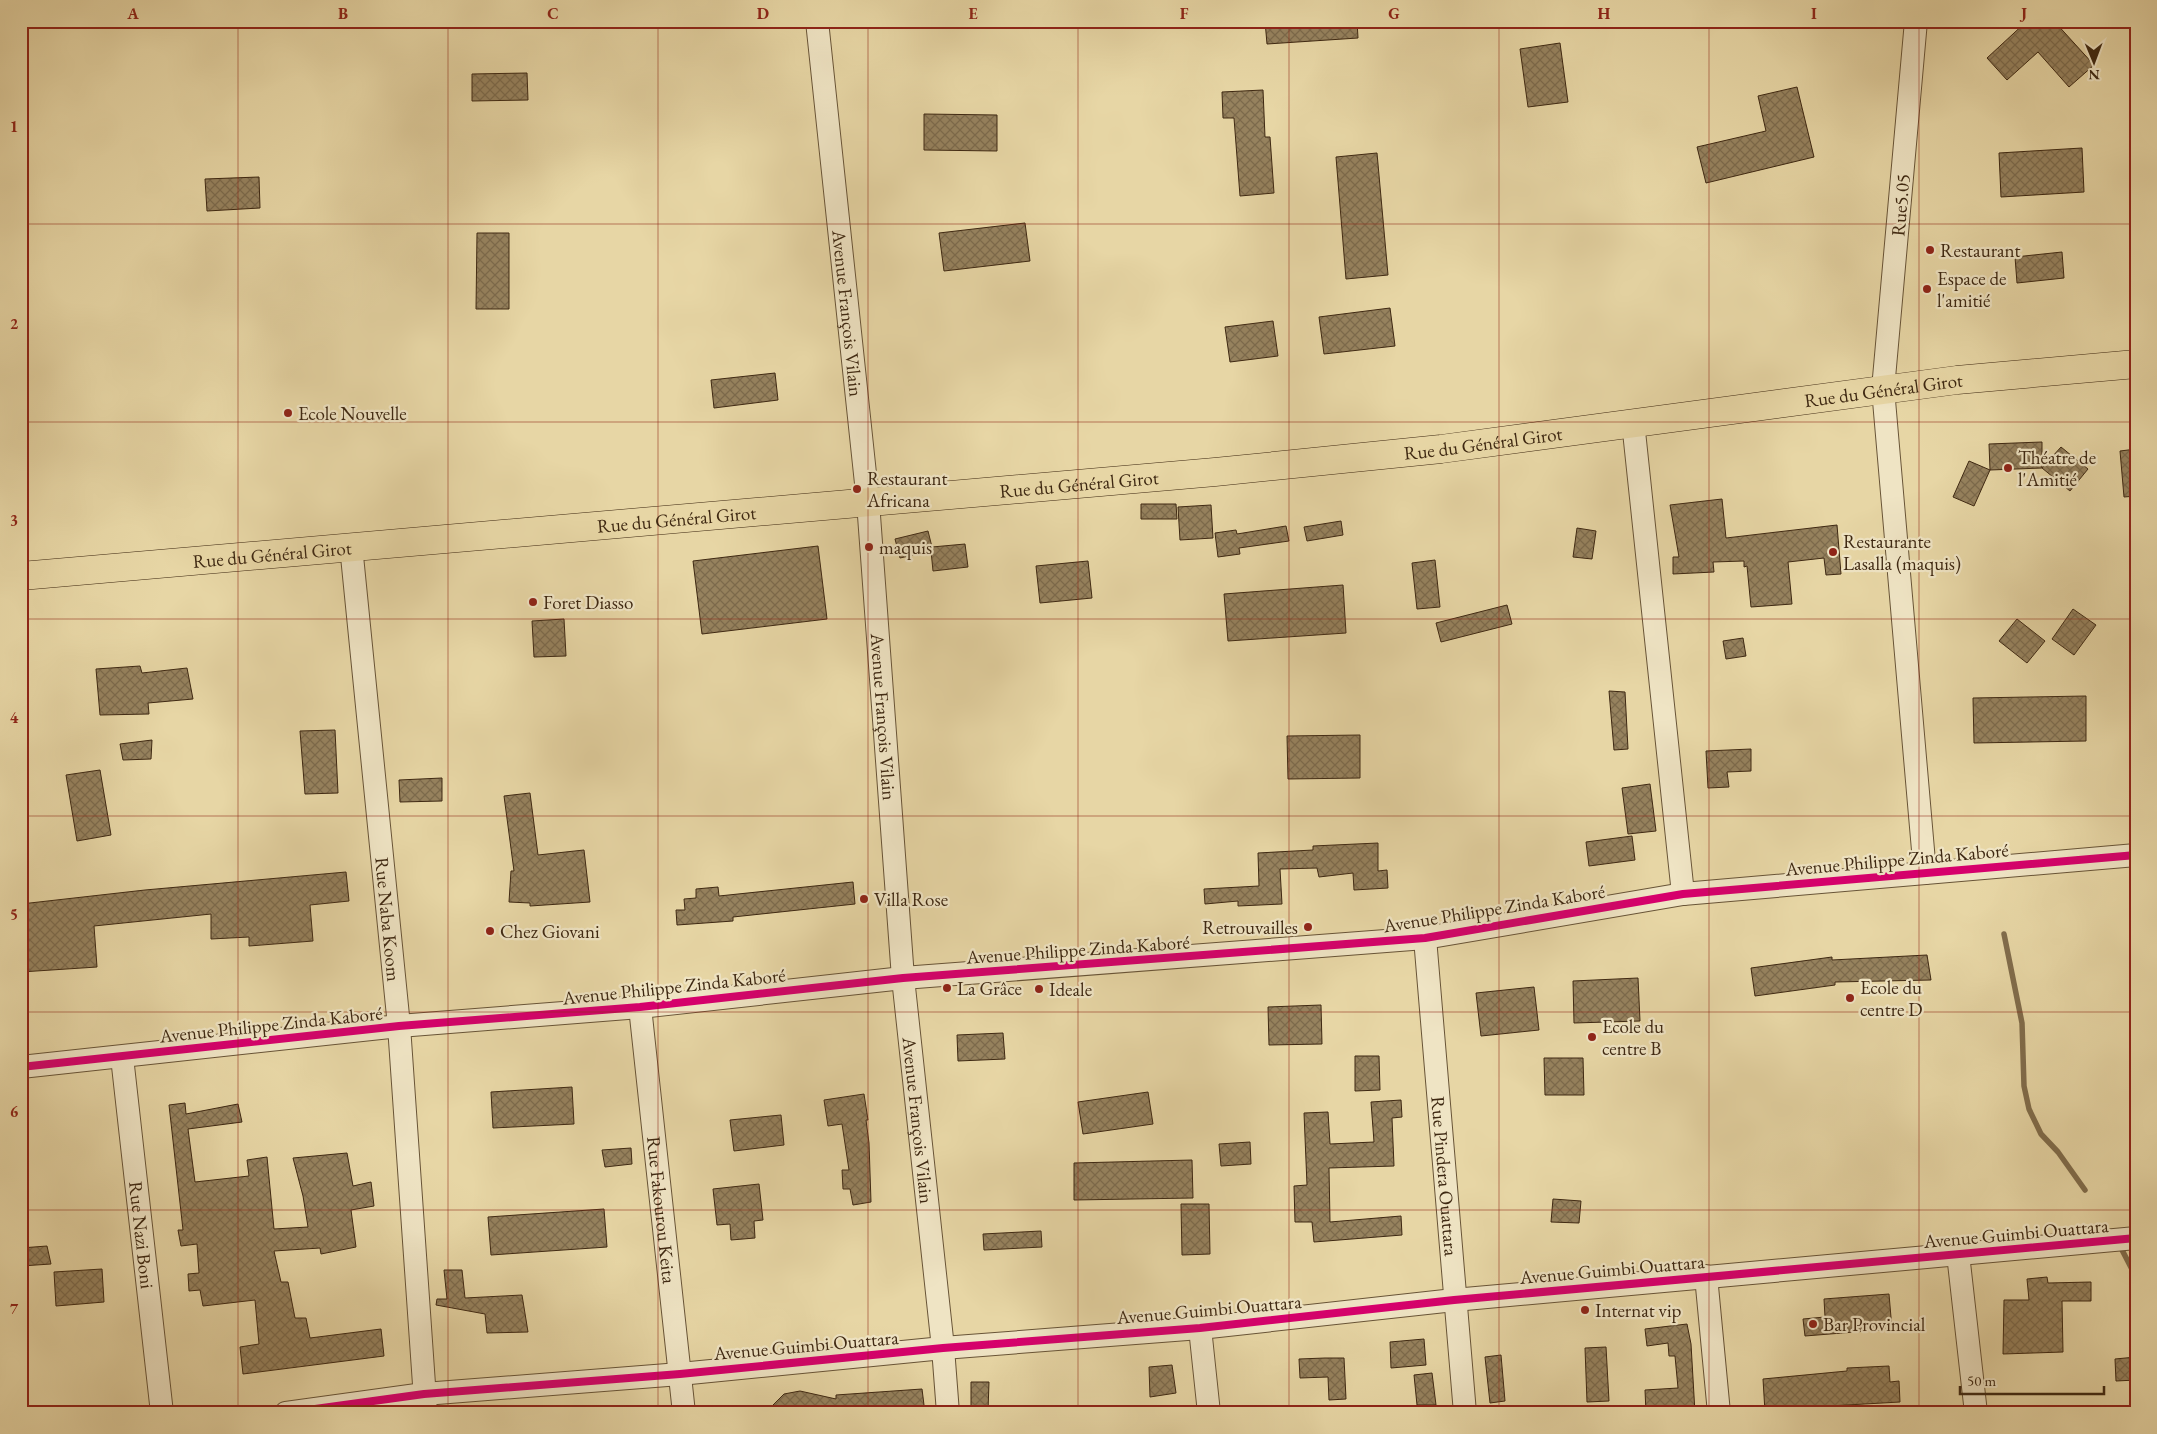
<svg xmlns="http://www.w3.org/2000/svg" width="2157" height="1434" font-family="'EB Garamond',serif">
	<style>
		.lines { fill: none; stroke-linecap: round; stroke-linejoin: round }
		.stream { stroke: #816d4c; stroke-width: 5.5 }
		.building { fill: url(#building-cross-hatch); stroke: #3e2812 }
		.street-casing { stroke: #685437; stroke-width: 24 }
		.highway-casing { stroke: #3e2812; stroke-width: 29 }
		.street { stroke: #efe4c4; stroke-width: 22 }
		.highway { stroke: #e7d6a5; stroke-width: 28 }
		.cycleway-casing { stroke: #efe4c4; stroke-width: 11 }
		.cycleway { stroke: #d6006c; stroke-width: 8 }
		.grid { fill: none; stroke: #8f2418; stroke-width: 1; stroke-opacity: 0.55 }
		.poi-dot { fill: #8f2418; stroke: #efe4c4; stroke-width: 2 }
		.labels { text-anchor: middle; stroke-width: 4.5; stroke-linejoin: round; paint-order: stroke }
		.street-label { font-size: 19px; fill: #3e2812; stroke: #efe4c4 }
		.poi-label { font-size: 19px; fill: #3e2812; stroke: #efe4c4; text-anchor: start }
		.neatline { fill: none; stroke: #8f2418; stroke-width: 2 }
		.grid-label { font-size: 16px; text-anchor: middle; font-weight: bold; fill: #8f2418 }
	</style>
	<defs>
		<pattern id="building-cross-hatch" width="8" height="8" patternUnits="userSpaceOnUse" patternTransform="scale(1.25)"><rect width="8" height="8" fill="#96825e"/><path d="M0 0l8 8M0 8l8-8" fill="none" stroke="#7c6a4c"/></pattern>
	</defs>
	<rect width="100%" height="100%" fill="#e7d6a5"/>
	<filter id="stains"><feTurbulence type="fractalNoise" baseFrequency=".004" numOctaves="4"/><feColorMatrix values="0 0 0 0 .2 0 0 0 0 .09 0 0 0 0 .02 0 0 0 .5 -.17"/></filter>
	<radialGradient id="worn" r=".72"><stop offset=".6" stop-color="#630" stop-opacity="0"/><stop offset="1" stop-color="#630" stop-opacity=".3"/></radialGradient>
	<g class="lines">
		<!-- stream -->
		<g class="stream">
			<path d="M2004,934l18,89 2,63 5,23 12,25 17,18 27,38"/>
			<path d="M2120,1246l16,31"/>
		</g>
	</g>
	<!-- building -->
	<g class="building">
		<path d="M1265,21h92l1,17 -91,6z"/>
		<path d="M2027,21h27l40,44 -25,22 -31,-35 -31,28 -20,-22z"/>
		<path d="M1560,43l8,59 -40,5 -8,-58z"/>
		<path d="M527,73l1,27 -56,1v-27z"/>
		<path d="M1797,87l17,70 -108,26 -9,-36 69,-16 -8,-35z"/>
		<path d="M1263,90l2,47h5l4,56 -34,3 -6,-78h-11l-1,-26z"/>
		<path d="M924,114l73,1v36l-73,-1z"/>
		<path d="M2082,148l2,44 -83,5 -2,-44z"/>
		<path d="M1377,153l11,122 -42,4 -10,-122z"/>
		<path d="M259,177l1,31 -53,3 -2,-32z"/>
		<path d="M1025,223l5,38 -86,10 -5,-38z"/>
		<path d="M477,233h32v76h-33z"/>
		<path d="M2062,252l2,26 -47,5 -2,-26z"/>
		<path d="M1390,308l5,38 -71,8 -5,-37z"/>
		<path d="M1273,321l5,35 -48,6 -5,-35z"/>
		<path d="M775,373l3,27 -64,8 -3,-28z"/>
		<path d="M2042,442v26l-52,2 -1,-26z"/>
		<path d="M2061,447l27,22 -18,22 -28,-23z"/>
		<path d="M2136,449v47l-12,1 -4,-46z"/>
		<path d="M1969,461l21,9 -16,36 -21,-9z"/>
		<path d="M1722,499l4,39 111,-13 4,49 -15,1 -2,-17 -36,4 4,42 -41,3 -4,-41 -3,1v-6l-31,1 1,10 -41,2v-17h6l-9,-52z"/>
		<path d="M1141,504h35l1,15h-36z"/>
		<path d="M1211,505l2,33 -33,2 -2,-33z"/>
		<path d="M1341,521l2,14 -36,6 -3,-14z"/>
		<path d="M1286,526l3,15 -50,7 1,6 -22,3 -3,-24 21,-3 1,4z"/>
		<path d="M1577,528l19,3 -4,28 -19,-2z"/>
		<path d="M928,531l4,16 33,-3 3,23 -35,4 -2,-20 -31,7 -5,-19z"/>
		<path d="M818,546l9,73 -125,15 -9,-73z"/>
		<path d="M1435,560l5,47 -23,2 -5,-46z"/>
		<path d="M1088,561l4,37 -52,5 -4,-37z"/>
		<path d="M1343,585l3,48 -118,8 -4,-47z"/>
		<path d="M1507,605l5,19 -71,18 -5,-19z"/>
		<path d="M2073,609l23,16 -22,30 -22,-16z"/>
		<path d="M564,619l2,37 -32,1 -2,-36z"/>
		<path d="M2017,619l28,22 -18,22 -28,-22z"/>
		<path d="M1743,638l3,18 -20,3 -3,-18z"/>
		<path d="M140,666l2,7 45,-5 6,31 -45,4 1,11 -49,1 -4,-46z"/>
		<path d="M1609,691l16,1 3,57 -14,1z"/>
		<path d="M2086,696v45l-112,2 -1,-45z"/>
		<path d="M335,730l3,63 -33,1 -5,-63z"/>
		<path d="M1360,735v43l-72,1 -1,-43z"/>
		<path d="M152,740l-1,19 -28,1 -3,-16z"/>
		<path d="M1751,749v22l-24,1 2,15 -21,1 -2,-37z"/>
		<path d="M100,770l11,65 -34,6 -11,-66z"/>
		<path d="M442,778v23l-42,1 -1,-22z"/>
		<path d="M1650,784l6,47 -28,3 -6,-46z"/>
		<path d="M530,793l8,62 46,-5 6,52 -60,4v-3l-21,-1 2,-31h3l-10,-75z"/>
		<path d="M1632,836l3,24 -46,6 -3,-24z"/>
		<path d="M1378,843v28l9,-1 1,18 -34,2 -1,-17 -34,4 -2,-9 -37,1 2,35 -44,2v-5l-33,3 -1,-15 55,-3 -1,-33 55,-3v-4z"/>
		<path d="M346,872l3,29 -39,4 3,36 -64,5v-9l-38,2v-25l-117,12 3,41 -76,5v-68l124,-14z"/>
		<path d="M853,882l2,22 -122,13v4l-56,4 -1,-15h9l-1,-11 12,-1v-9l22,-2 1,9z"/>
		<path d="M1927,955l4,25 -96,2v3l-80,11 -4,-28 81,-11v3z"/>
		<path d="M1638,978l2,43 -66,2 -1,-42z"/>
		<path d="M1534,987l5,43 -58,6 -5,-43z"/>
		<path d="M1321,1005l1,39 -53,1 -1,-38z"/>
		<path d="M1003,1033l2,26 -47,2 -1,-26z"/>
		<path d="M1355,1056h24l1,34 -25,1z"/>
		<path d="M1544,1058h39l1,37h-39z"/>
		<path d="M572,1087l2,37 -81,4 -2,-36z"/>
		<path d="M1148,1092l5,32 -70,10 -5,-32z"/>
		<path d="M864,1094l4,26h-2l3,23 2,59 -18,3 -3,-16h-7l-1,-19h7l-7,-46 -14,2 -4,-26z"/>
		<path d="M1401,1100l1,17 -10,1 2,48 -65,2 1,54 71,-6 1,19 -88,7 -2,-20h-17l-1,-36 13,-1 -3,-72 24,-1 2,32 44,-2 -3,-40z"/>
		<path d="M185,1103l1,11 52,-10 4,18 -54,7 7,53 54,-6 -2,-16 20,-3 7,72 34,-2 -5,-31 -10,-38 54,-5 6,33 18,-4 3,24 -23,4 5,37 -35,7 -1,-6 -46,3 7,31h7l7,36h11l4,20 71,-9 3,27 -141,18 -3,-27 19,-3 -4,-44 -52,6 -3,-16 -11,1 -1,-17 11,-1 -2,-29 -16,2 -3,-16h5l-14,-125z"/>
		<path d="M781,1115l3,30 -50,6 -4,-31z"/>
		<path d="M1250,1142l1,22 -30,2 -2,-22z"/>
		<path d="M631,1148l1,16 -27,3 -3,-17z"/>
		<path d="M1192,1160l1,38 -119,2v-37z"/>
		<path d="M759,1184l4,36 -9,1 1,17 -24,2 -1,-16 -13,1 -4,-36z"/>
		<path d="M1553,1199l28,2 -2,22 -28,-1z"/>
		<path d="M1181,1204h28l1,50 -28,1z"/>
		<path d="M604,1209l3,38 -116,8 -3,-38z"/>
		<path d="M1041,1231l1,16 -58,3 -1,-16z"/>
		<path d="M47,1246l4,18 -30,2v-18z"/>
		<path d="M102,1269l2,33 -48,4 -2,-34z"/>
		<path d="M444,1270h18l3,28 57,-3 6,37 -41,1 -2,-19 -49,-9 1,-6h10z"/>
		<path d="M2047,1277l1,6 43,-1v19h-29l1,51 -60,2 1,-54h25l-2,-21z"/>
		<path d="M1889,1294l3,35 -87,7 -2,-17 22,-2 -1,-18z"/>
		<path d="M1687,1324l4,20 4,69h-49l-1,-23 33,-2 -3,-32h-6l-1,-13 -21,3 -2,-17z"/>
		<path d="M1424,1339l2,26 -35,3 -1,-26z"/>
		<path d="M1606,1347l3,54 -22,1 -2,-54z"/>
		<path d="M1501,1355l4,46 -15,2 -5,-46z"/>
		<path d="M2136,1357v23l-20,1 -1,-22z"/>
		<path d="M1325,1358h19l2,41 -17,1 -1,-23 -28,1 -1,-19z"/>
		<path d="M1172,1365l4,28 -26,4 -1,-30z"/>
		<path d="M1889,1366l1,16 9,-1 1,21 -71,4v7h-21l-1,-5 -42,4 -2,-33 84,-8v-3z"/>
		<path d="M1432,1373l4,32h-19l-3,-30z"/>
		<path d="M971,1382h18l-1,29h-17z"/>
		<path d="M922,1389l3,24h-23l-1,-2 -16,2h-120l19,-19 16,-3 36,8v-4z"/>
	</g>
	<g class="lines">
		<!-- street casing -->
		<g class="street-casing">
			<g id="street">
				<path id="s1" d="M817,21l51,481 35,476 40,370 5,65"/>
				<path d="M1916,21l-33,368 42,484"/>
				<path d="M1633,422l50,472"/>
				<path id="s2" d="M351,546l48,480 27,387"/>
				<path id="s3" d="M1425,938l40,475"/>
				<path id="s4" d="M640,1007l44,406"/>
				<path id="s5" d="M122,1057l40,356"/>
				<path d="M21,1067l378,-41 241,-19 263,-29 522,-40 258,-44 453,-39"/>
				<path d="M1958,1254l18,159"/>
				<path d="M1706,1276l13,137"/>
				<path d="M1200,1328l9,85"/>
				<path d="M286,1413l138,-19 256,-20 263,-26 257,-20 254,-28 682,-62"/>
			</g>
		</g>
		<!-- highway casing -->
		<g class="highway-casing">
			<g id="highway">
				<path id="s6" d="M21,576l1194,-104 226,-23 516,-69 179,-16"/>
			</g>
		</g>
		<!-- street -->
		<use href="#street" class="street"/>
		<!-- highway -->
		<use href="#highway" class="highway"/>
		<!-- cycleway casing -->
		<g class="cycleway-casing">
			<g id="cycleway">
				<path d="M21,1067l378,-41 241,-19 263,-29 522,-40 258,-44 453,-39"/>
				<path d="M286,1413l138,-19 256,-20 263,-26 257,-20 254,-28 682,-62"/>
			</g>
		</g>
		<!-- cycleway -->
		<use href="#cycleway" class="cycleway"/>
	</g>
	<!-- grid -->
	<path class="grid" d="M238,21v1392M448,21v1392M658,21v1392M868,21v1392M1078,21v1392M1289,21v1392M1499,21v1392M1709,21v1392M1919,21v1392M21,224h2115M21,422h2115M21,619h2115M21,816h2115M21,1012h2115M21,1210h2115"/>
	<!-- markers -->
	<g class="poi-dot">
		<circle cx="1930" cy="250" r="5"/>
		<circle cx="1927" cy="289" r="5"/>
		<circle cx="288" cy="413" r="5"/>
		<circle cx="2008" cy="468" r="5"/>
		<circle cx="857" cy="489" r="5"/>
		<circle cx="869" cy="547" r="5"/>
		<circle cx="1833" cy="552" r="5"/>
		<circle cx="533" cy="602" r="5"/>
		<circle cx="864" cy="899" r="5"/>
		<circle cx="1308" cy="927" r="5"/>
		<circle cx="490" cy="931" r="5"/>
		<circle cx="947" cy="988" r="5"/>
		<circle cx="1039" cy="989" r="5"/>
		<circle cx="1850" cy="998" r="5"/>
		<circle cx="1592" cy="1037" r="5"/>
		<circle cx="1585" cy="1310" r="5"/>
		<circle cx="1813" cy="1324" r="5"/>
	</g>
	<g class="labels">
		<!-- street labels -->
		<g class="street-label">
			<text transform="translate(1900 205) rotate(-85)" y="7">Rue5.05</text>
			<text dy="7" stroke="none"><textPath href="#s1" startOffset="294">Avenue François Vilain</textPath></text>
			<text dy="7" stroke="none"><textPath href="#s6" startOffset="1872">Rue du Général Girot</textPath></text>
			<text dy="7" stroke="none"><textPath href="#s6" startOffset="1468">Rue du Général Girot</textPath></text>
			<text dy="7" stroke="none"><textPath href="#s6" startOffset="1062">Rue du Général Girot</textPath></text>
			<text dy="7" stroke="none"><textPath href="#s6" startOffset="658">Rue du Général Girot</textPath></text>
			<text dy="7" stroke="none"><textPath href="#s6" startOffset="252">Rue du Général Girot</textPath></text>
			<text dy="7" stroke="none"><textPath href="#s1" startOffset="699">Avenue François Vilain</textPath></text>
			<text transform="translate(1897 859) rotate(-5)" y="7">Avenue Philippe Zinda Kaboré</text>
			<text transform="translate(1494 908) rotate(-9)" y="7">Avenue Philippe Zinda Kaboré</text>
			<text dy="7" stroke="none"><textPath href="#s2" startOffset="375">Rue Naba Koom</textPath></text>
			<text transform="translate(1078 949) rotate(-4)" y="7">Avenue Philippe Zinda Kaboré</text>
			<text transform="translate(674 986) rotate(-6)" y="7">Avenue Philippe Zinda Kaboré</text>
			<text transform="translate(271 1024) rotate(-6)" y="7">Avenue Philippe Zinda Kaboré</text>
			<text dy="7" stroke="none"><textPath href="#s1" startOffset="1104">Avenue François Vilain</textPath></text>
			<text dy="7" stroke="none"><textPath href="#s3" startOffset="239">Rue Pindera Ouattara</textPath></text>
			<text dy="7" stroke="none"><textPath href="#s4" startOffset="204">Rue Fakourou Keita</textPath></text>
			<text transform="translate(2016 1233) rotate(-5)" y="7">Avenue Guimbi Ouattara</text>
			<text dy="7" stroke="none"><textPath href="#s5" startOffset="179">Rue Nazi Boni</textPath></text>
			<text transform="translate(1612 1269) rotate(-5)" y="7">Avenue Guimbi Ouattara</text>
			<text transform="translate(1209 1309) rotate(-5)" y="7">Avenue Guimbi Ouattara</text>
			<text transform="translate(806 1345) rotate(-5)" y="7">Avenue Guimbi Ouattara</text>
		</g>
		<!-- poi labels -->
		<g class="poi-label">
			<text x="1940" y="257">Restaurant</text>
			<text x="1937" y="285">Espace de<tspan x="1937" dy="22">l'amitié</tspan></text>
			<text x="298" y="420">Ecole Nouvelle</text>
			<text x="2018" y="464">Théatre de<tspan x="2018" dy="22">l'Amitié</tspan></text>
			<text x="867" y="485">Restaurant<tspan x="867" dy="22">Africana</tspan></text>
			<text x="1843" y="548">Restaurante<tspan x="1843" dy="22">Lasalla (maquis)</tspan></text>
			<text x="879" y="554">maquis</text>
			<text x="543" y="609">Foret Diasso</text>
			<text x="874" y="906">Villa Rose</text>
			<text x="1298" y="934" text-anchor="end">Retrouvailles</text>
			<text x="500" y="938">Chez Giovani</text>
			<text x="1860" y="994">Ecole du<tspan x="1860" dy="22">centre D</tspan></text>
			<text x="957" y="995">La Grâce</text>
			<text x="1049" y="996">Ideale</text>
			<text x="1602" y="1033">Ecole du<tspan x="1602" dy="22">centre B</tspan></text>
			<text x="1595" y="1317">Internat vip</text>
			<text x="1823" y="1331">Bar Provincial</text>
		</g>
	</g>
	<!-- margin -->
	<rect width="2157" height="1434" fill="none" stroke="#e7d6a5" stroke-width="55"/>
	<!-- north arrow -->
	<g transform="translate(2094 62) rotate(179)" stroke="#efe4c4" stroke-width="4" paint-order="stroke">
	<path d="M0-4L9 19L0 12L-9 19Z" fill="#3e2812"/>
	<text y="-8" font-size="14" font-weight="bold" text-anchor="middle" fill="#3e2812">N</text>
	</g>
	<!-- scale -->
	<path d="M1960 1386v8h144v-8" fill="none" stroke="#3e2812" stroke-width="2.5"/>
	<text x="1967" y="1386" font-size="15" fill="#3e2812" stroke="#efe4c4" stroke-width="4" paint-order="stroke">50 m</text>
	<rect x="28" y="28" width="2102" height="1378" class="neatline"/>
	<g class="grid-label">
		<text x="133" y="19">A</text>
		<text x="343" y="19">B</text>
		<text x="553" y="19">C</text>
		<text x="763" y="19">D</text>
		<text x="973" y="19">E</text>
		<text x="1184" y="19">F</text>
		<text x="1394" y="19">G</text>
		<text x="1604" y="19">H</text>
		<text x="1814" y="19">I</text>
		<text x="2024" y="19">J</text>
		<text x="14" y="132">1</text>
		<text x="14" y="329">2</text>
		<text x="14" y="526">3</text>
		<text x="14" y="723">4</text>
		<text x="14" y="920">5</text>
		<text x="14" y="1117">6</text>
		<text x="14" y="1314">7</text>
	</g>
	<rect width="100%" height="100%" filter="url(#stains)"/>
	<rect width="100%" height="100%" fill="url(#worn)"/>
</svg>
